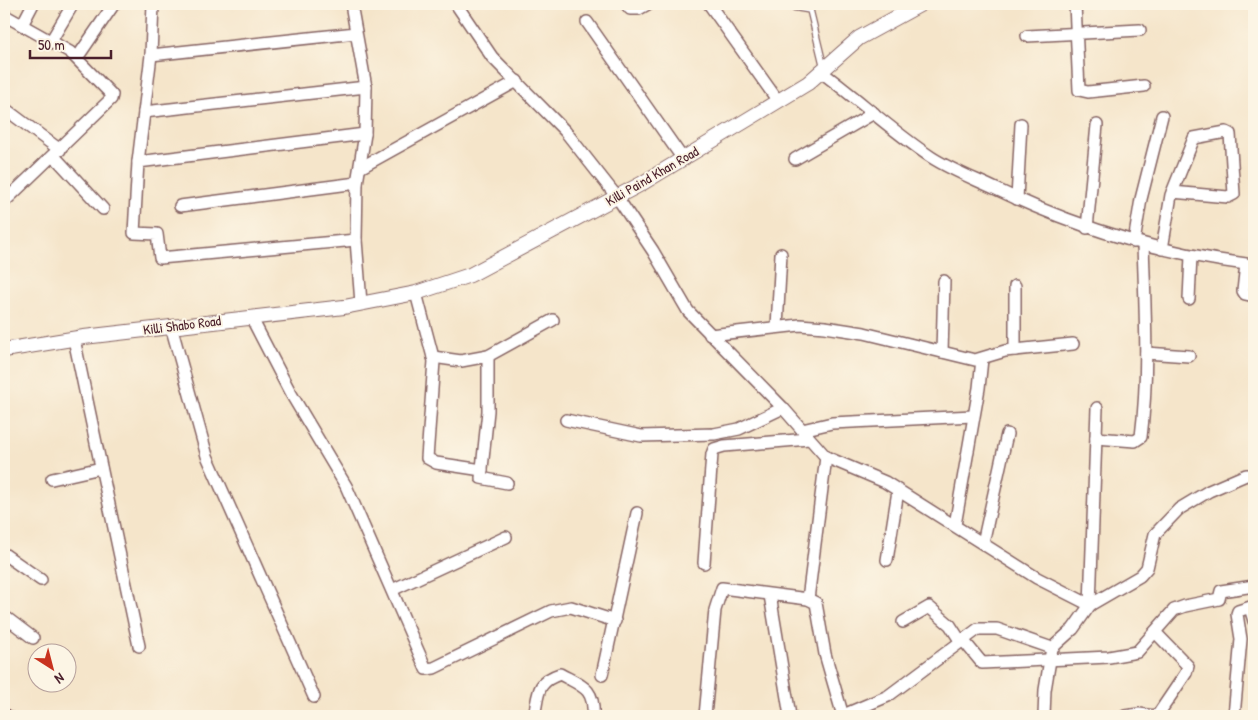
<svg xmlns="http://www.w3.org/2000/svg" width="1258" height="720" font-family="'Patrick Hand',sans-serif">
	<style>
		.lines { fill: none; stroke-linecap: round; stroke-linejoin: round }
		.service-casing { stroke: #866463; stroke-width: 8 }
		.minor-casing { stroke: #866463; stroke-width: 14 }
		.tertiary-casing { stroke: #866463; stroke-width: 16 }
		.service { stroke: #fff; stroke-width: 5.5 }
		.minor { stroke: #fff; stroke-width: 11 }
		.tertiary { stroke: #fff; stroke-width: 14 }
		.rail { stroke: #4a1f2b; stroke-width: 3 }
		.labels { text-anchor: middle; stroke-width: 4; stroke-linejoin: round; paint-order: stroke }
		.street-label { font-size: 14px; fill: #4a1f2b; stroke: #fcf5e5 }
	</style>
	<rect width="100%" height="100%" fill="#fcf5e5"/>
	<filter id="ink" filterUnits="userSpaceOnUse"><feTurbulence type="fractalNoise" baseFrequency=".02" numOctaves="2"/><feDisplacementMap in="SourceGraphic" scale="10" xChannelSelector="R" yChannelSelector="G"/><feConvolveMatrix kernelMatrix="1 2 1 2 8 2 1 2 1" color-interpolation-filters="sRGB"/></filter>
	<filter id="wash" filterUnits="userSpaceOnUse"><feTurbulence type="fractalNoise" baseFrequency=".0096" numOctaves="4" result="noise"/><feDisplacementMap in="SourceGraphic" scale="20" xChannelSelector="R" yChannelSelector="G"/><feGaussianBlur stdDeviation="1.12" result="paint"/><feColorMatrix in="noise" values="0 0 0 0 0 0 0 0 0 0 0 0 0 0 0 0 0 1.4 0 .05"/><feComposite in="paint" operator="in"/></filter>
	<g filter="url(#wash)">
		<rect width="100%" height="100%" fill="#f5e5ca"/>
	</g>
	<g filter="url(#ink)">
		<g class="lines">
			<!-- service casing -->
			<g class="service-casing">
				<path id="service" d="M775,4l35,6 14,58"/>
			</g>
			<!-- minor casing -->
			<g class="minor-casing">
				<g id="minor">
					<path d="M351,4l15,83 -1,47 -8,49 -1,57 5,63"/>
					<path d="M456,4l36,53 73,74 52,66 36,54 35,60 95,97 43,49 59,25 152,96 53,27 7,-197"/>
					<path d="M626,4l4,5h9l9,-5"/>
					<path d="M709,4l69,97"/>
					<path d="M1075,4l4,86 9,2 56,-6"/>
					<path d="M4,15l66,37 42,43 -1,4 -107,103"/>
					<path d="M587,22l96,137"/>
					<path d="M22,25l11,-21"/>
					<path d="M1027,36l113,-6"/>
					<path d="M51,41l22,-37"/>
					<path d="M151,55l205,-22"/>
					<path d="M77,58l37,-54"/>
					<path d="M820,71c38,28 72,60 111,86 20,13 44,22 65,32 80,38 162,64 250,75l-3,27 2,3 9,2"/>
					<path d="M4,108l56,42"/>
					<path d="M144,112l222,-25"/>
					<path d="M54,156l49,53"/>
					<path d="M795,159l79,-46"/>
					<path d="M138,162l13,-107 2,-51"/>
					<path d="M360,168l157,-87"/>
					<path d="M1017,199l4,-75"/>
					<path d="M180,206l177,-23"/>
					<path d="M1087,228l10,-103"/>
					<path d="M356,240l-196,18 -3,-24 -23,-1 4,-71 227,-28"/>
					<path d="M1134,242l7,-43 21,-83"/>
					<path d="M1162,249l9,-54 23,-57 32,-6 4,2 4,60 -6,3 -56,-5"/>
					<path d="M416,293l18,68 -7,97 9,5 46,7"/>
					<path d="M1189,299l2,-43"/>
					<path d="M251,317l39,75 56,94 80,183 8,-1 117,-57 20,-4 44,14"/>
					<path d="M171,326l36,130 107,241"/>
					<path d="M777,327l4,-73"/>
					<path d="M710,335l90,-10 25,2 39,6 111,27 30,-9 68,-7"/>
					<path d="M74,339l65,307"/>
					<path d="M1015,350v-64"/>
					<path d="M942,352l2,-71"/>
					<path d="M1146,353l43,3"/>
					<path d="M488,356v55l-7,67 26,5"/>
					<path d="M433,357l28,4 27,-5 65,-36"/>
					<path d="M566,420l75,16 73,-2 25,-5 44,-21"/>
					<path d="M802,430l30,-7 141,-7"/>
					<path d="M1096,438l39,3 6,-4c8,-64 4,-128 2,-193"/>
					<path d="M52,479l49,-11"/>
					<path d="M955,525l24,-137 3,-29"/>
					<path d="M983,543l24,-109"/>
					<path d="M4,554l37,26"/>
					<path d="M887,560l11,-69"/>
					<path d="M704,563l8,-109 2,-5 10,-3 85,-7"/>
					<path d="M392,590l114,-53"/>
					<path d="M770,595l20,121"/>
					<path d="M808,599l18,-142"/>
					<path d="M1250,608l4,13"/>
					<path d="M4,616l29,22"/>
					<path d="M903,622l26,-15 21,18 11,17"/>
					<path d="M1156,633l32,33 -2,7 -29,43"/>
					<path d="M963,640l19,23 127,-6 28,-5 37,-42 11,-4 34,-7 2,-8 33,-5"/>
					<path d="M602,675l35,-162"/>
					<path d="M534,716c5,-21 1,-34 26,-42 22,12 35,14 33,42"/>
					<path d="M705,716l10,-106 7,-22 86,11 8,4 9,51 18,62"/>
					<path d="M841,716l47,-20 90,-67h19l55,19"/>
					<path d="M1044,716l1,-26 7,-42 21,-19 17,-24 50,-29 7,-8 8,-34 24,-25 30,-18 37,-16h8"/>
					<path d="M1125,716l14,-2 16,2"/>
					<path d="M1234,716l7,-77 -4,-25 1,-3 16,-5"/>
				</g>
			</g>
			<!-- tertiary casing -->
			<g class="tertiary-casing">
				<path id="tertiary" d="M4,350l80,-13 260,-30 72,-14 54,-18 171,-91 167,-101 51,-45 62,-34"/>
			</g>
			<!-- service -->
			<use href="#service" class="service"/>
			<!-- minor -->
			<use href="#minor" class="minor"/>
			<!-- tertiary -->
			<use href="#tertiary" class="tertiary"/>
			<!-- rail -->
			<path class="rail" d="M4,708l14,8"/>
		</g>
	</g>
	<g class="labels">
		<!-- street labels -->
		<g class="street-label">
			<text transform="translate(652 176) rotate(-30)" y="5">Killi Paind Khan Road</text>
			<text transform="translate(182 325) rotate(-7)" y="5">Killi Shabo Road</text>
		</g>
	</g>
	<!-- margin -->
	<rect width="1258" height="720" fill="none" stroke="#fcf5e5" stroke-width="20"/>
	<!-- north arrow -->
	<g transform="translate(52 668) rotate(144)"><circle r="24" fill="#fcf5e5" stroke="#b59f9b"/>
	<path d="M0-4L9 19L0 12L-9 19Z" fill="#c8321e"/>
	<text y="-8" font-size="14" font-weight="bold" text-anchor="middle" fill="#4a1f2b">N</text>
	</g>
	<!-- scale -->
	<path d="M30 50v8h81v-8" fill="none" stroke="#4a1f2b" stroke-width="2.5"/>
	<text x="38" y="50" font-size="15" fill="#4a1f2b" stroke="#fcf5e5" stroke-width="4" paint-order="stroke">50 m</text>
</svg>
